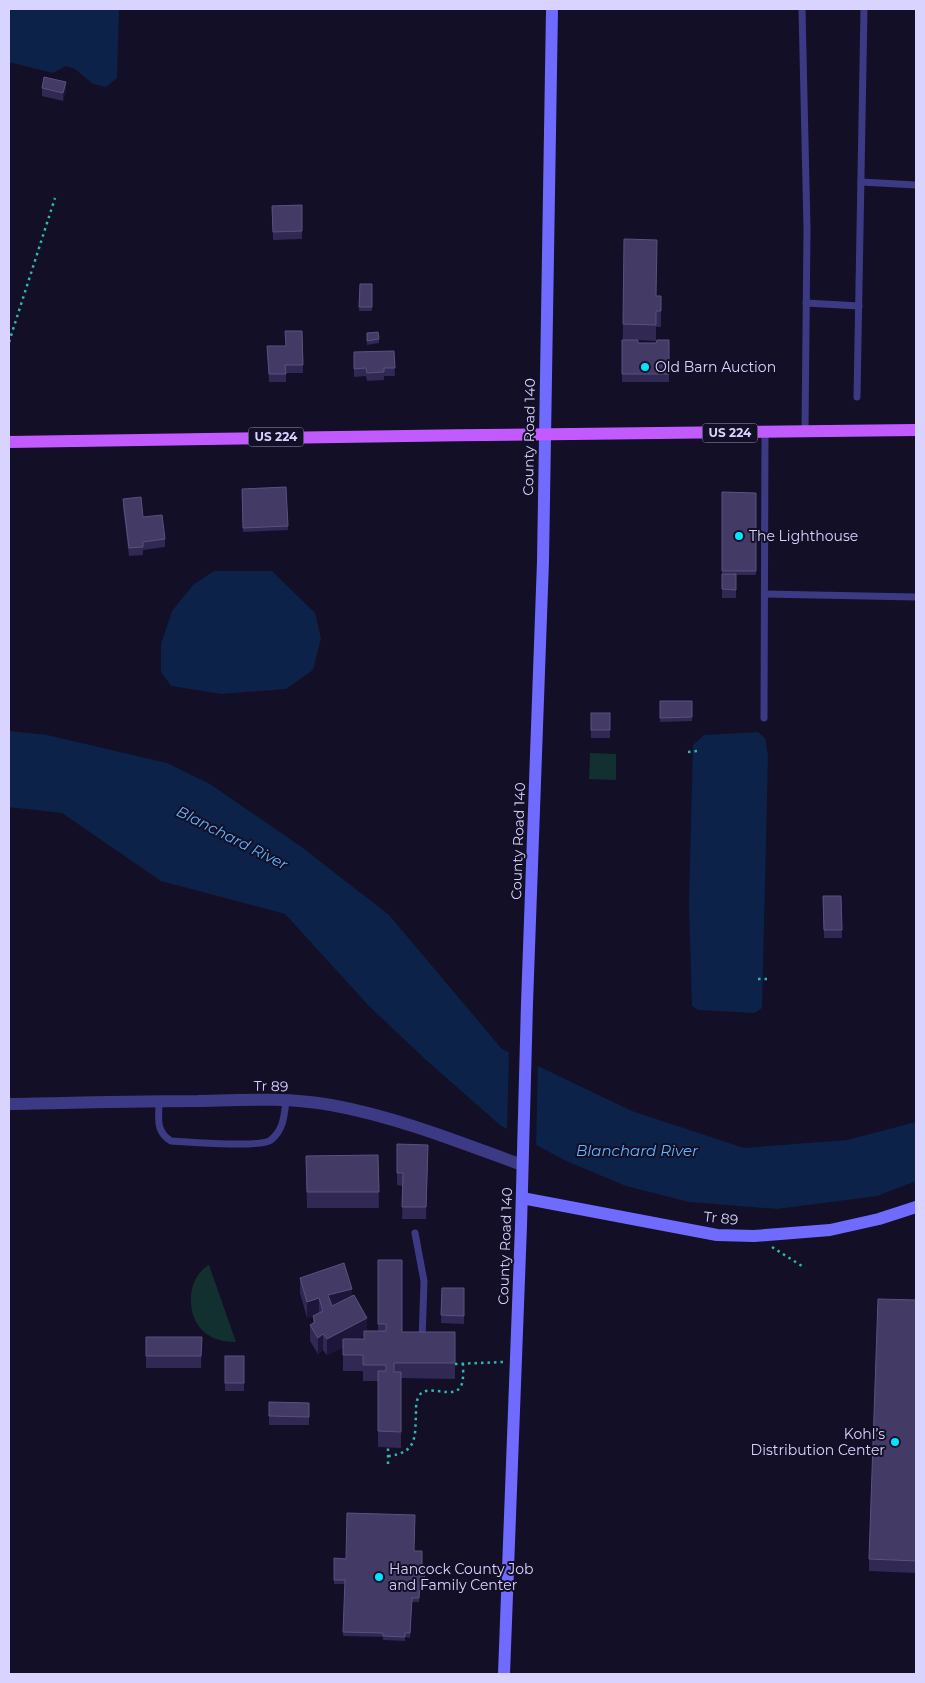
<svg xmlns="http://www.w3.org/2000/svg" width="925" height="1683" font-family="Montserrat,sans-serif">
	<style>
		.green { fill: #12302f }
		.water { fill: #0c2248 }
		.pier { fill: #130f26 }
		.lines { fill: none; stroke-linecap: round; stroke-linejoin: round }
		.path { stroke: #2fb8b0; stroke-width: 2.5; stroke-dasharray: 2.5 4; stroke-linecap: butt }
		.lane { stroke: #3d3a85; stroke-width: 7 }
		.street { stroke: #3d3a85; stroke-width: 12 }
		.secondary { stroke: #6f6bff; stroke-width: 12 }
		.primary { stroke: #c25bff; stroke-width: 12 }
		.wall { fill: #312854; fill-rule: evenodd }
		.shaded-wall { fill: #1d163a }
		.building { fill: #433a66; stroke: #5a527e }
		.poi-dot { fill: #00e5ff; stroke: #130f26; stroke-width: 2 }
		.labels { text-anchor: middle; stroke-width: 4; stroke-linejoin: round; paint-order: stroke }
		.shield { fill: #130f26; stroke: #9e99be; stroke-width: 1 }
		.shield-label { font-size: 12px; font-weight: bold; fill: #d9d4ff }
		.poi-label { font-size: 14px; fill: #d9d4ff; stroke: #130f26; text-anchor: start }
		.street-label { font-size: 14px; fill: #d9d4ff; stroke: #130f26 }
		.water-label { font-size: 15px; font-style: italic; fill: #62b6ff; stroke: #130f26 }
	</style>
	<rect width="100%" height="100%" fill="#130f26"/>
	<!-- green -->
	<g class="green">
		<path d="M590,753l26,1v26l-27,-1z"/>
		<path d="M209,1265l27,77c-12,0 -25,-3 -33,-11 -18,-17 -16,-54 6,-66z"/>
	</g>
	<!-- water -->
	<g class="water">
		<path d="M9,9h110l-2,69 -11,9 -13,-3 -18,-15 -9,-3 -13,7 -44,-11z"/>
		<path d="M214,571h58l43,42 6,25 -8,32 -27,19 -64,5 -51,-8 -10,-14v-28l11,-33 21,-26z"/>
		<path d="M9,731l38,4 120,28 43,21 93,64 86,67 113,134 130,62 112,37 103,-8 69,-18v59l-39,15 -100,13 -88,-7 -63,-16 -60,-25 -65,-35 -75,-66 -57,-54 -84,-92 -124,-33 -99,-68 -53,-6z"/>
		<path d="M758,732l7,6 3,18 -6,252 -7,5 -57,-3 -6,-4 -3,-103 4,-158 11,-10z"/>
	</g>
	<!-- pier -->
	<path class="pier" d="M509,1050l29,14 -2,83 -29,-16z"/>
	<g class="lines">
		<!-- path -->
		<g class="path">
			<path d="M9,342l46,-144"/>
			<path d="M688,752l10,-1"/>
			<path d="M758,979h9"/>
			<path d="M772,1247l33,21"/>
			<path d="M455,1364l48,-2"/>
			<path d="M388,1456c30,-3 27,-20 28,-45 0,-4 0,-10 3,-15 8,-14 34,5 42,-10 3,-6 2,-16 2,-23"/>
			<path d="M388,1464v-16"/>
		</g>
		<!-- lane -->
		<g class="lane">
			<path d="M802,9l5,220 -2,202"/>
			<path d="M861,182l55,3"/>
			<path d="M806,303l53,3"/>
			<path d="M857,397l7,-388"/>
			<path d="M765,594l151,3"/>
			<path d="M764,718l1,-286"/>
			<path d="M159,1101c0,17 -4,30 12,40 17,1 90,7 100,-1 13,-11 13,-24 15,-39"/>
			<path d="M415,1233l9,48 -2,60"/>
		</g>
		<!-- street -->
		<path class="street" d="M9,1104c63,-1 126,-3 189,-3 44,-1 89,-4 133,4 66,12 128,37 191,60"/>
		<!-- secondary -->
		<g class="secondary">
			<path d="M522,1198l195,37 37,1 76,-6 49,-11 37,-12"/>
			<path d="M504,1674l17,-448 6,-223 16,-442 9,-552"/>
		</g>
		<!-- primary -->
		<path class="primary" d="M9,442c302,-6 605,-8 907,-12"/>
	</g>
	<!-- wall -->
	<g class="wall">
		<path d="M42,88l24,2 -3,11 -21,-5z"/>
		<path d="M302,205v34l-29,1 -1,-34z"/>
		<path d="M360,284h12v27h-13z"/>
		<path d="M656,296h5v31h-5v14l-18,-1v3h18l13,-3v42h-47l1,-58z"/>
		<path d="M302,331l1,42h-17v9h-17l-2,-36h18z"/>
		<path d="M367,333l12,6v4l-12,2z"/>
		<path d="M394,351l1,25h-11v4l-17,1 -1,-5 -12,1v-25z"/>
		<path d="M286,487l2,43 -45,2 -1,-43z"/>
		<path d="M722,492l34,1v82h-20v23h-14z"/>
		<path d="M123,499l20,18 22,22v8l-22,3v5l-14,1 -6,-49z"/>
		<path d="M660,701h32v20l-32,1z"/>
		<rect x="591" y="713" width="19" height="25"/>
		<path d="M823,896h18l1,42h-18z"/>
		<path d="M397,1144l31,13 -2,62h-24l1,-33 -6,-1z"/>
		<path d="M378,1155l1,53h-72l-1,-52z"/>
		<path d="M378,1260l24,72h53v47l-54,-1v70l-23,-1v-66h-15v-10h-20v-24l-16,8 -4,-5 -5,4 -8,-13v-16l3,-2v-7l3,-1 -9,3 -7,-25v-15l52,17 15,36h11zM364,1335v4h-8z"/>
		<path d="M442,1288h22v36l-23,-1z"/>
		<path d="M916,1300v273l-47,-2v-12z"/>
		<path d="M146,1337h56l-1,31h-55z"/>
		<rect x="225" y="1356" width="19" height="35"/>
		<path d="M269,1402l40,1v22h-40z"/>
		<path d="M414,1551l11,19 -1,18h-4l-1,14h-7l-2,36 -5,-1v4l-22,-1v-3l-40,-1 2,-52h-11v-26l12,1z"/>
	</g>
	<!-- shaded-wall -->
	<g class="shaded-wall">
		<path d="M66,82v8l-3,11v-8z"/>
		<path d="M352,1289v16l-24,6v-16z"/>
		<path d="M319,1298v16l-12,4v-16z"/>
		<path d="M367,1318v16l-40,21v-16z"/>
		<path d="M323,1334v16l-5,4v-16z"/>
	</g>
	<!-- building -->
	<g class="building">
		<path d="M44,77l22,5 -3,11 -21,-5z"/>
		<path d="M302,205v26l-29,1 -1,-26z"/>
		<path d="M624,239l33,1 -1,56h5v15h-5v14l-33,-1z"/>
		<path d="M360,284h12v23h-13z"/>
		<path d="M285,331h17l1,34h-18l1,9h-17l-2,-28h19z"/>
		<path d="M378,332l1,7 -12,2v-8z"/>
		<path d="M622,340h16v3h18l1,-3h12v34h-47z"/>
		<path d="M394,351l1,17h-11v4l-17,1 -1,-5 -12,1v-17z"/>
		<path d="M286,487l2,39 -45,2 -1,-39z"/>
		<path d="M722,492l34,1v78h-34z"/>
		<path d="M141,497l2,20 19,-2 3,24 -22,3v5l-14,1 -6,-49z"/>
		<path d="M722,574h14v16l-14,-1z"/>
		<path d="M660,701h32v16l-32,1z"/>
		<rect x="591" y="713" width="19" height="17"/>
		<path d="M823,896h18l1,34h-18z"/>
		<path d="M397,1144l31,1 -2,62h-24l1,-34h-6z"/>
		<path d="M378,1155l1,37h-72l-1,-36z"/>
		<path d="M378,1260h24v72h53v31h-61v9h7v60l-23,-1v-60h8v-6h-23v-10h-20v-16h21v-8h22v-7h-8z"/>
		<path d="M344,1263l8,26 -24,6 4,11 22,-11 13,23 -40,21 -4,-5 -5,4 -8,-13 5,-3 -2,-6 10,-5 -4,-13 -12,4 -7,-24z"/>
		<path d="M442,1288h22v28l-23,-1z"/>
		<path d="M878,1299l38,1v261l-47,-2z"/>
		<path d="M146,1337h56l-1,19h-55z"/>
		<rect x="225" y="1356" width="19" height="27"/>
		<path d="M269,1402l40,1v14l-40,-1z"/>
		<path d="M347,1513l68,2 -1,36h8v15h3l-1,18h-4l-1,14h-7l-2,35h-5v4l-22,-1v-3l-40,-1 2,-52h-11v-22l12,1z"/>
	</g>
	<!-- markers -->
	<g class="poi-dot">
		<circle cx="645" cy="367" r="5"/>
		<circle cx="739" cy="536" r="5"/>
		<circle cx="895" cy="1442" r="5"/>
		<circle cx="379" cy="1577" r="5"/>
	</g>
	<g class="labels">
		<!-- shield labels -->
		<g class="shield">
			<rect x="702.5" y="423.5" width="55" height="19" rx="4"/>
			<rect x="248.5" y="427.5" width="55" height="19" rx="4"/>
		</g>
		<g class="shield-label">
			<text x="730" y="437">US 224</text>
			<text x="276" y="441">US 224</text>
		</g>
		<!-- poi labels -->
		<g class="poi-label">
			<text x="655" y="372">Old Barn Auction</text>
			<text x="749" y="541">The Lighthouse</text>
			<text x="885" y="1439" text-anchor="end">Kohl’s<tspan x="885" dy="16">Distribution Center</tspan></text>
			<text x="389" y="1574">Hancock County Job<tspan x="389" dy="16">and Family Center</tspan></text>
		</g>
		<!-- street labels -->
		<g class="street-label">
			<text transform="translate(529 437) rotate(-89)" y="5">County Road 140</text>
			<text transform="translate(518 841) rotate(-88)" y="5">County Road 140</text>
			<text transform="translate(271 1086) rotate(1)" y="5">Tr 89</text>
			<text transform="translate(721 1218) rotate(6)" y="5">Tr 89</text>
			<text transform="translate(505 1246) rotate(-88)" y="5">County Road 140</text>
		</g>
		<!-- water labels -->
		<g class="water-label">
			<text transform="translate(232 838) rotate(27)" y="5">Blanchard River</text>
			<text x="637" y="1156">Blanchard River</text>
		</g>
	</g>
	<!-- border -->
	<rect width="925" height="1683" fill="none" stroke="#d9d4ff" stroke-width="20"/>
</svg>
